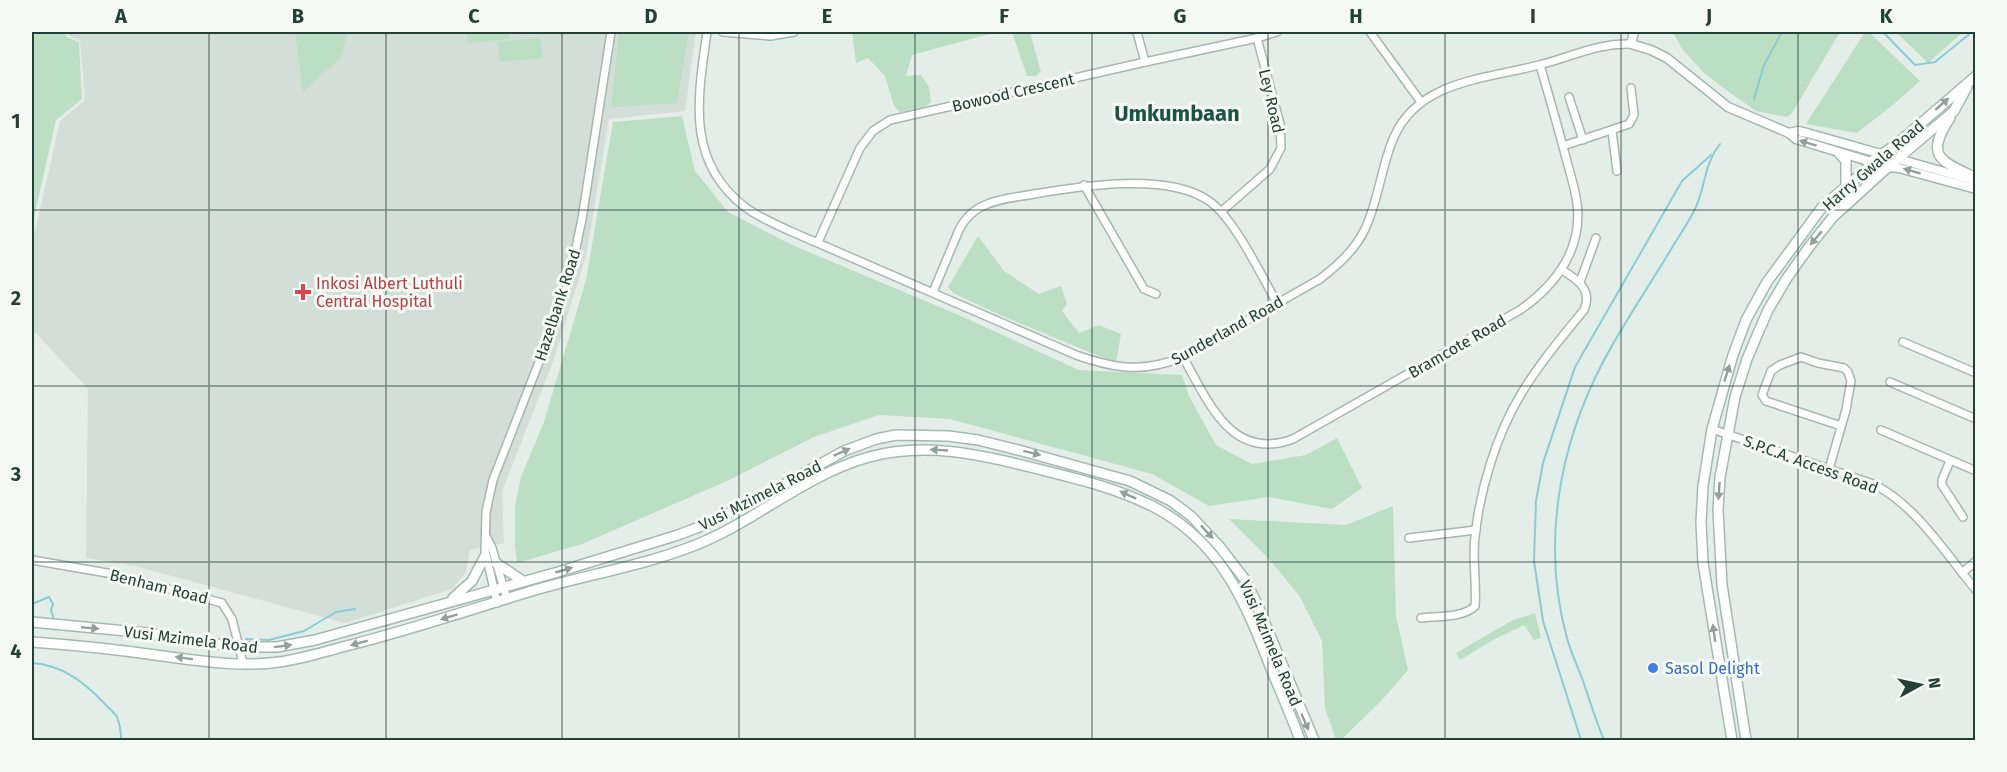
<svg xmlns="http://www.w3.org/2000/svg" width="2007" height="772" font-family="'Fira Sans',sans-serif">
	<style>
		.built { fill: #d2ded8 }
		.green { fill: #bcdfc4 }
		.lines { fill: none; stroke-linecap: round; stroke-linejoin: round }
		.stream { stroke: #8acbd4; stroke-width: 2 }
		.minor-casing { stroke: #a6b6b0; stroke-width: 10 }
		.tertiary-casing { stroke: #a6b6b0; stroke-width: 11 }
		.secondary-casing { stroke: #a2bab1; stroke-width: 12 }
		.minor { stroke: #fff; stroke-width: 7 }
		.tertiary { stroke: #fff; stroke-width: 8 }
		.secondary { stroke: #fff; stroke-width: 9 }
		.oneway { fill: #90a09b }
		.grid { fill: none; stroke: #224037; stroke-width: 1.5; stroke-opacity: 0.55 }
		.health-dot { fill: #e0444e; stroke: #f5faf7; stroke-width: 2 }
		.shop-dot { fill: #3f7fe0; stroke: #f5faf7; stroke-width: 2 }
		.labels { text-anchor: middle; stroke-width: 6; stroke-linejoin: round; paint-order: stroke }
		.street-label { font-size: 16px; fill: #224037; stroke: #f5faf7 }
		.health-label { font-size: 16px; fill: #be3a42; stroke: #f5faf7; text-anchor: start }
		.shop-label { font-size: 16px; fill: #366cbe; stroke: #f5faf7; text-anchor: start }
		.district-label { font-size: 22px; font-weight: bold; fill: #1d5344; stroke: #f5faf7 }
		.neatline { fill: none; stroke: #224037; stroke-width: 2 }
		.grid-label { font-size: 20px; text-anchor: middle; font-weight: bold; fill: #224037 }
	</style>
	<rect width="100%" height="100%" fill="#e4eee9"/>
	<!-- built -->
	<path class="built" d="M66,32h630l-11,79 -76,8 -23,137 -32,103 -52,132 2,52 -34,7 -4,22 -14,17 -107,34 -210,-57 -49,-8 2,-169 -56,-60v-84l28,-124 25,-21 -5,-59 -12,-6z"/>
	<!-- green -->
	<g class="green">
		<path d="M32,32h32l3,5 12,5 3,57 -26,21 -24,106z"/>
		<path d="M295,32h53l-8,26 -37,34z"/>
		<path d="M467,32h42l1,7 -42,4z"/>
		<path d="M619,32h70l-12,71 -66,4z"/>
		<path d="M852,32h145l-85,23 -6,21 15,-1 8,12 2,15 -7,5 -24,5 -6,-6 -9,-30 -17,-18 -12,5z"/>
		<path d="M1012,32h18l11,40 -5,4h-9z"/>
		<path d="M1673,32h167l-48,81 -5,4 -31,-6 -34,-24 -19,-15 -21,-23z"/>
		<path d="M1865,32h4l51,49 -26,23 -37,29 -51,-9z"/>
		<path d="M1896,32h67l-35,31z"/>
		<path d="M540,38l2,20 -42,4 -2,-20z"/>
		<path d="M682,116l13,55 33,41 62,32 171,72 118,54 103,5 7,21 27,49 36,19 54,-9 31,-17 25,50 -30,21 -63,-12 -60,9 -57,-32 -202,-55 -71,-4 -65,22 -87,44 -145,63 -65,19 -2,-17v-39l6,-30 23,-55 42,-142 27,-158z"/>
		<path d="M978,236l26,35 35,23 22,-8 6,18 -5,7 17,22 20,-8 22,9 -5,29 -114,-47 -49,-23 -5,-6z"/>
		<path d="M1393,506l3,110 12,54 -26,30 -41,40h-5l-11,-32 -3,-67 -22,-44 -30,-37 -41,-41 117,6z"/>
		<path d="M1535,613l6,25 -7,2 -10,-15 -31,15 -33,20 -4,-7 55,-32z"/>
	</g>
	<g class="lines">
		<!-- stream -->
		<g class="stream">
			<path d="M1883,32l32,33 20,-3 37,-30"/>
			<path d="M1754,99l10,-34 18,-33"/>
			<path d="M32,604l17,-7 4,7 -2,6 4,12"/>
			<path d="M138,636l17,5 12,-1"/>
			<path d="M246,639l23,1 35,-9 32,-19 19,-3"/>
			<path d="M32,663c30,2 52,19 72,40 4,5 10,9 13,14 3,8 4,16 4,23"/>
			<path d="M1581,740l-38,-119 -9,-60 2,-60 7,-38 32,-96 107,-186 29,-26"/>
			<path d="M1604,740c-8,-19 -14,-39 -21,-59 -5,-14 -12,-28 -16,-43 -26,-93 -8,-192 36,-276 21,-40 47,-77 70,-116 8,-13 17,-26 23,-39 10,-23 8,-43 24,-63"/>
		</g>
		<!-- minor casing -->
		<g class="minor-casing">
			<g id="minor">
				<path d="M707,32c-9,65 -22,129 38,175 13,10 30,17 45,24l286,124c40,14 67,18 107,2l137,-78c18,-14 35,-29 45,-50 14,-29 16,-63 29,-92 25,-57 93,-58 145,-72 33,-8 57,-22 92,-21"/>
				<path d="M723,32l47,4 24,-4"/>
				<path d="M1137,32l8,30"/>
				<path d="M1370,32l51,70"/>
				<path d="M1569,97l14,43"/>
				<path d="M1612,131l5,40"/>
				<path d="M1563,146l66,-22 5,-9 -3,-27"/>
				<path d="M1084,185l60,104 12,5"/>
				<path d="M1222,211l48,-42 11,-21 -1,-24 -23,-86"/>
				<path d="M818,242l42,-94 13,-17 17,-11 255,-58 112,-24 20,-6"/>
				<path d="M1580,282l16,-44"/>
				<path d="M933,292l26,-62c6,-12 14,-20 26,-25 15,-7 33,-8 49,-11 47,-8 134,-22 175,7 25,17 52,74 68,102"/>
				<path d="M1903,342l73,31"/>
				<path d="M1183,357c25,44 48,105 110,82l227,-129c36,-25 63,-61 57,-107 -2,-15 -7,-30 -11,-45 -8,-31 -17,-62 -26,-93"/>
				<path d="M1890,382l86,37"/>
				<path d="M1712,429l161,55c43,21 72,69 103,106"/>
				<path d="M1881,430l95,41"/>
				<path d="M1950,461l-8,19v5l21,32"/>
				<path d="M1829,469l17,-59 5,-29 -3,-9 -4,-4 -26,-5 -17,-6 -21,8 -9,6 -9,24 4,6 75,25"/>
				<path d="M486,536l6,12 15,51"/>
				<path d="M1409,538l67,-8"/>
				<path d="M32,560l81,14 109,29 10,16 11,44"/>
				<path d="M1962,573l14,-12"/>
				<path d="M497,603l-12,-53 1,-38 7,-32 64,-164 13,-40 12,-57 29,-187"/>
				<path d="M1421,618c15,-2 43,0 54,-12 2,-23 -3,-46 0,-69 5,-48 21,-101 46,-143 18,-30 41,-57 63,-84 9,-20 -7,-31 -22,-40"/>
			</g>
		</g>
		<!-- tertiary casing -->
		<g class="tertiary-casing">
			<g id="tertiary">
				<path d="M1634,32l-3,12 20,6 16,8 61,49 61,26 7,6 92,28 11,1 77,21"/>
				<path d="M1789,133l9,-2 9,2 169,48"/>
			</g>
		</g>
		<!-- secondary casing -->
		<g class="secondary-casing">
			<g id="secondary">
				<path d="M1950,118c-26,39 -9,43 26,60"/>
				<path d="M1839,153l7,8v24"/>
				<path d="M496,563l27,18"/>
				<path d="M453,598l19,-17 13,-25"/>
				<path d="M32,622l115,11 57,10 44,4h29l38,-7 243,-68 120,-37 29,-11 49,-24 88,-49 32,-12 20,-4 52,1 30,4 44,11 108,30 41,20 20,15 29,31 26,34 11,23 57,136"/>
				<path d="M32,642c41,3 82,7 123,13 40,5 84,13 124,7 24,-3 47,-11 71,-17 59,-15 116,-34 175,-52 55,-17 114,-26 168,-47 62,-24 111,-71 176,-89 56,-15 110,-3 165,11 40,10 80,19 118,38 68,35 92,93 118,160 10,25 21,49 30,74"/>
				<path d="M1732,740l-29,-177 -2,-41 2,-36 9,-57 21,-74 13,-35 21,-38 56,-76 43,-36 5,-8 27,-19 78,-67"/>
				<path d="M1746,740l-24,-155 -4,-75 2,-33 15,-80 12,-38 21,-49 19,-32 22,-31 24,-30 55,-50 66,-56 13,-24"/>
			</g>
		</g>
		<!-- minor -->
		<use href="#minor" class="minor"/>
		<!-- tertiary -->
		<use href="#tertiary" class="tertiary"/>
		<!-- secondary -->
		<use href="#secondary" class="secondary"/>
	</g>
	<!-- one-way arrows -->
	<defs><path id="oneway-solid" d="M-6-.8H1V-3.2L6.5 0L1 3.2V.8H-6Z" transform="scale(1.5)"/></defs>
	<g class="oneway">
		<use href="#oneway-solid" transform="translate(1942 104) rotate(-41)"/>
		<use href="#oneway-solid" transform="translate(1808 143) rotate(-163)"/>
		<use href="#oneway-solid" transform="translate(1912 171) rotate(-164)"/>
		<use href="#oneway-solid" transform="translate(1816 238) rotate(130)"/>
		<use href="#oneway-solid" transform="translate(1727 373) rotate(-72)"/>
		<use href="#oneway-solid" transform="translate(939 450) rotate(-177)"/>
		<use href="#oneway-solid" transform="translate(842 452) rotate(-24)"/>
		<use href="#oneway-solid" transform="translate(1032 453) rotate(14)"/>
		<use href="#oneway-solid" transform="translate(1719 491) rotate(94)"/>
		<use href="#oneway-solid" transform="translate(1128 495) rotate(-156)"/>
		<use href="#oneway-solid" transform="translate(1207 532) rotate(47)"/>
		<use href="#oneway-solid" transform="translate(564 570) rotate(-16)"/>
		<use href="#oneway-solid" transform="translate(449 617) rotate(163)"/>
		<use href="#oneway-solid" transform="translate(90 628) rotate(5)"/>
		<use href="#oneway-solid" transform="translate(1714 633) rotate(-98)"/>
		<use href="#oneway-solid" transform="translate(359 643) rotate(165)"/>
		<use href="#oneway-solid" transform="translate(283 646) rotate(-7)"/>
		<use href="#oneway-solid" transform="translate(184 658) rotate(-173)"/>
		<use href="#oneway-solid" transform="translate(1305 722) rotate(66)"/>
	</g>
	<!-- grid -->
	<path class="grid" d="M209,32v708M386,32v708M562,32v708M739,32v708M915,32v708M1092,32v708M1268,32v708M1445,32v708M1621,32v708M1798,32v708M32,210h1944M32,386h1944M32,562h1944"/>
	<!-- markers -->
	<path class="health-dot" d="M300 283h6v6h6v6h-6v6h-6v-6h-6v-6h6z"/>
	<circle class="shop-dot" cx="1653" cy="668" r="6"/>
	<g class="labels">
		<!-- street labels -->
		<g class="street-label">
			<text transform="translate(1013 92) rotate(-13)" y="6">Bowood Crescent</text>
			<text transform="translate(1272 101) rotate(77)" y="6">Ley Road</text>
			<text transform="translate(1873 165) rotate(-41)" y="6">Harry Gwala Road</text>
			<text transform="translate(557 305) rotate(-72)" y="6">Hazelbank Road</text>
			<text transform="translate(1227 330) rotate(-29)" y="6">Sunderland Road</text>
			<text transform="translate(1457 346) rotate(-30)" y="6">Bramcote Road</text>
			<text transform="translate(1811 464) rotate(20)" y="6">S.P.C.A. Access Road</text>
			<text transform="translate(760 495) rotate(-27)" y="6">Vusi Mzimela Road</text>
			<text transform="translate(159 586) rotate(14)" y="6">Benham Road</text>
			<text transform="translate(191 639) rotate(7)" y="6">Vusi Mzimela Road</text>
			<text transform="translate(1271 643) rotate(67)" y="6">Vusi Mzimela Road</text>
		</g>
		<!-- health labels -->
		<g class="health-label">
			<text x="316" y="289">Inkosi Albert Luthuli<tspan x="316" dy="18">Central Hospital</tspan></text>
		</g>
		<!-- shop labels -->
		<g class="shop-label">
			<text x="1665" y="674">Sasol Delight</text>
		</g>
		<!-- district labels -->
		<g class="district-label">
			<text x="1177" y="121">Umkumbaan</text>
		</g>
	</g>
	<!-- border -->
	<rect width="2007" height="772" fill="none" stroke="#f5faf7" stroke-width="66"/>
	<!-- north arrow -->
	<g transform="translate(1920 685) rotate(82)" stroke="#f5faf7" stroke-width="4.5" paint-order="stroke">
	<path d="M0-4.5L10 22L0 15L-10 22Z" fill="#224037"/>
	<text y="-9" font-size="16" font-weight="bold" text-anchor="middle" fill="#224037">N</text>
	</g>
	<rect x="33" y="33" width="1941" height="706" class="neatline"/>
	<g class="grid-label">
		<text x="121" y="23">A</text>
		<text x="298" y="23">B</text>
		<text x="474" y="23">C</text>
		<text x="651" y="23">D</text>
		<text x="827" y="23">E</text>
		<text x="1004" y="23">F</text>
		<text x="1180" y="23">G</text>
		<text x="1356" y="23">H</text>
		<text x="1533" y="23">I</text>
		<text x="1709" y="23">J</text>
		<text x="1886" y="23">K</text>
		<text x="16" y="128">1</text>
		<text x="16" y="305">2</text>
		<text x="16" y="481">3</text>
		<text x="16" y="658">4</text>
	</g>
</svg>
